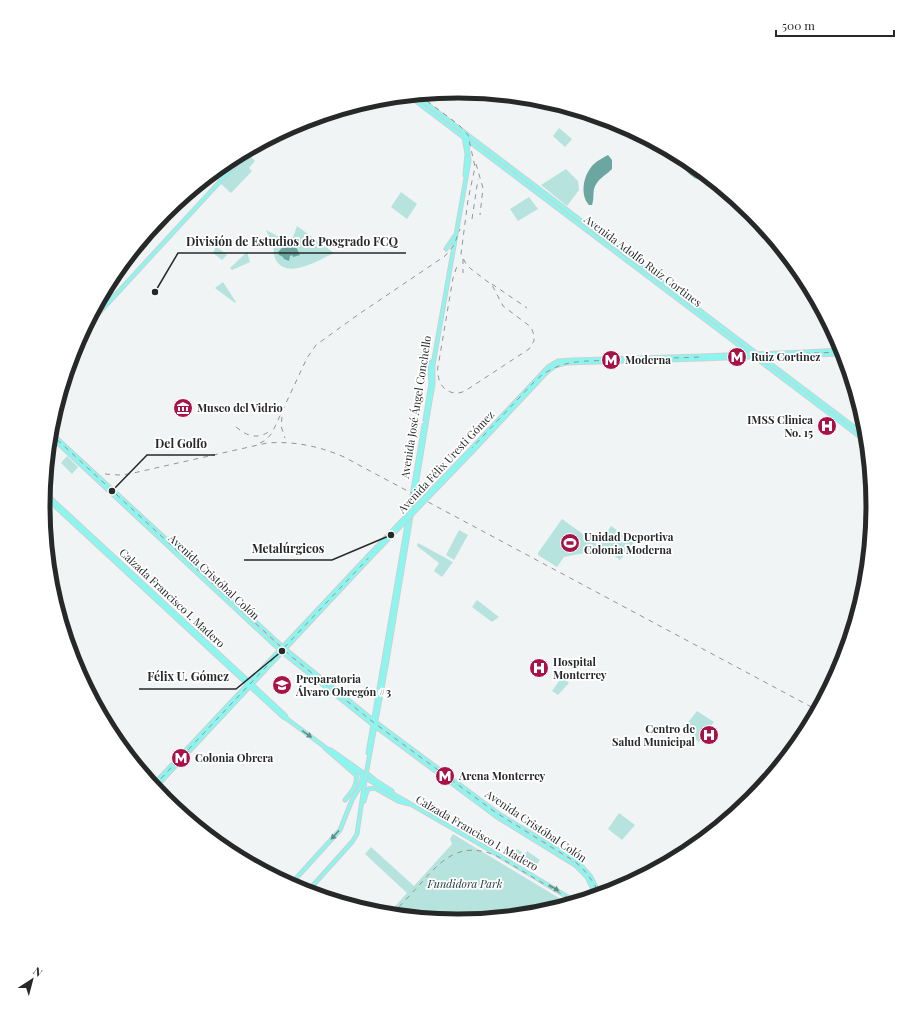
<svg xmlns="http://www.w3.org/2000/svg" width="916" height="1012" font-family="'Playfair Display',serif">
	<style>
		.green { fill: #b6e3de }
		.water { fill: #6ca6a1 }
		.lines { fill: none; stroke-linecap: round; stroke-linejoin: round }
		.major-casing { stroke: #cfd0d0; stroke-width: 5 }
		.major { stroke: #89f7f0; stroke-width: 3 }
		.rail { stroke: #939595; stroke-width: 1; stroke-dasharray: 5 5; stroke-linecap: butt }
		.major-bridge-casing { stroke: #cfd0d0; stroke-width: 5; stroke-linecap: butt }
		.major-bridge { stroke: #89f7f0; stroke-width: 3 }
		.oneway { fill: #58908c }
		.labels { text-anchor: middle; stroke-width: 3.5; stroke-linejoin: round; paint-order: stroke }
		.street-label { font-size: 11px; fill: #272828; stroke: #fff }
		.poi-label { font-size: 11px; font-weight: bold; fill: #272828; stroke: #fff; text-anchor: start }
		.park-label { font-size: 11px; font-style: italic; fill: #163432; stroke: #fff }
		.rim { fill: none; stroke: #272828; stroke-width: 5 }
		.leader { fill: none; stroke: #272828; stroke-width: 1.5 }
		.callout-dot { fill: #272828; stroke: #fff; stroke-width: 1.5 }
		.callout-label { font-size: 12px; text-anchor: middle; font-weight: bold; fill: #272828; stroke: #fff; stroke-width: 3.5; stroke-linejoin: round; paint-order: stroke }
	</style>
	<rect width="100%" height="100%" fill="#f0f4f4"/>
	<!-- green -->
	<g class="green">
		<path d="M559,128l13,11 -7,8 -12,-11z"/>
		<path d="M248,154l7,7 -6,7 3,3 -21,22 -11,-10z"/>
		<path d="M566,169l12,12 1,9 -12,16 -26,-21z"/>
		<path d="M401,192l16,12 -10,15 -16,-12z"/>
		<path d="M529,197l9,12 -20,12 -8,-12z"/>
		<path d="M297,226l37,27c-15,7 -47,27 -58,7 -3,-5 -2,-11 -3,-16 -2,-4 -5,-9 -7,-14l25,13z"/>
		<path d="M216,246l11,9 -5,5 -9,-7z"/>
		<path d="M247,252l3,10 -18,8 -2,-2z"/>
		<path d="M223,282l13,20 -1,1 -20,-15z"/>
		<path d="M67,456l11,11 -6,7 -11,-11z"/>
		<path d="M562,519l36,26 13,-19 24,16 -15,18 -15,-11 -41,8 -7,10 -19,-12v-2z"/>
		<path d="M459,530l9,5 -14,25 -8,-5z"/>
		<path d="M418,543l35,19 -11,15 -8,-6 5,-8 -22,-17z"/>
		<path d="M477,600l22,17 -7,5 -20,-15z"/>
		<path d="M562,677l7,6 -11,12 -6,-4z"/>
		<path d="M697,711l17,11 -15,20 -16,-13z"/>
		<path d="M619,813l16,12 -13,15 -14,-11z"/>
		<path d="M453,834l116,70 -30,9 -81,8 -70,-7 19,-21 -42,-39 6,-7 43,39 38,-42 -2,-5z"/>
		<path d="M517,849l8,5 2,-3 13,9 -7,9 -6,-1 -17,-11z"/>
	</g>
	<!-- water -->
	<g class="water">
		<path d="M608,155l4,5v9c-7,7 -15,10 -18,20 -1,5 0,11 -2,16h-3c-10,-11 -5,-32 5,-41 4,-4 9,-6 14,-9z"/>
		<path d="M680,156l9,5 22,19c-15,4 -29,-9 -31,-24z"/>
		<path d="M285,241l11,6 4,8 -7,2 -1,-2 -2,1 -1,5 -5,-2 -1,-2 -4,-2 -1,-3 4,-4v-5z"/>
	</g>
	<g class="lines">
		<!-- major casing -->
		<g class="major-casing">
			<g id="major">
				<path d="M415,95l451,341"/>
				<path d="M409,96l458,346"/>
				<path d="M464,132v5l3,17 -2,21"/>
				<path d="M446,249l8,-12"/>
				<path d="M86,327l163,-177"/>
				<path d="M805,352l37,-2"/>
				<path d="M805,355l39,-1"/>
				<path d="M425,420l6,-37 -1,-12 1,-9"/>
				<path d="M50,432l235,217 88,71"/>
				<path d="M50,436l232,216 90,72"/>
				<path d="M471,449l77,-82 10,-6 15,-1 128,-4"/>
				<path d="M473,451l74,-79 8,-6 10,-3 136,-4"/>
				<path d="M44,492l241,223 2,4"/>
				<path d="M44,496l239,221 4,2 73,54"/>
				<path d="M377,723l122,91 79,48 13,15 9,18"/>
				<path d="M376,727l121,90 78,48 12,12 9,19"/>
				<path d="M325,748l31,27c2,10 -5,18 -11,25"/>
				<path d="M331,750l31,22v7l-3,9"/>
				<path d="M368,753l56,-328"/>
				<path d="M369,775l6,5 17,11"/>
				<path d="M369,780l109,63 98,59"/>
				<path d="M153,785l215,-229"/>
				<path d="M155,788l215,-230"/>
				<path d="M364,801l2,-7 2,-5 7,-1 23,13 11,3"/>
				<path d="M290,885l50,-55 12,-30 12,-20"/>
				<path d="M307,892l45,-50 5,-8 8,-54 22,-119 43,-260 3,-16v-20l36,-204 -3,-27"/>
			</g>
		</g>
		<!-- major -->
		<use href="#major" class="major"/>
		<!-- rail -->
		<g class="rail">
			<path d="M419,95l40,30 9,10 7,32 -7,33 -7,54 5,10 5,5 21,16 11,21 28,21 3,8v6l-5,8 -64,42c-13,6 -26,-2 -27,-17 -1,-4 0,-8 1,-13l14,-83 5,-15"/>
			<path d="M476,164l7,24 -3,27"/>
			<path d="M472,219l6,-40"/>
			<path d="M463,259v14"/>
			<path d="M492,284l35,24"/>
			<path d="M282,417l-1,9 4,12"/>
			<path d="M236,427c11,9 21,13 34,4"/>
			<path d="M50,433l242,224 81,65 122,90 79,49c12,9 19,20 26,34"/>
			<path d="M260,443l6,-3 6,-7 35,-75 9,-13 43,-31 86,-58 9,-11 6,-16"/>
			<path d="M105,474l14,1 10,-1 138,-31c27,-2 52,3 77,14l473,253"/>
			<path d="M154,786l380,-404c15,-15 32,-20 53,-21l256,-9"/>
			<path d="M392,914c10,-10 20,-21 30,-32 22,-25 40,-41 75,-26l78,46"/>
		</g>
		<!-- major-bridge casing -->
		<g class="major-bridge-casing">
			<g id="major-bridge">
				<path d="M701,356l104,-4"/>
				<path d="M701,359l104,-4"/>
				<path d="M368,556l103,-107"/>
				<path d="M370,558l103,-107"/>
			</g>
		</g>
		<!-- major-bridge -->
		<use href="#major-bridge" class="major-bridge"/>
	</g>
	<!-- one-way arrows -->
	<defs><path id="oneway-solid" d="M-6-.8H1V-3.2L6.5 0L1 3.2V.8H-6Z"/></defs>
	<g class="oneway">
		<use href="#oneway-solid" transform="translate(307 734) rotate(35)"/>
		<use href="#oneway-solid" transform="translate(335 835) rotate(132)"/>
		<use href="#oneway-solid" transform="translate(554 888) rotate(31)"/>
	</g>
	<!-- icons -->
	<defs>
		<g id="metro-disc" transform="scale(1)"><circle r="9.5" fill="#a81347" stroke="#fff"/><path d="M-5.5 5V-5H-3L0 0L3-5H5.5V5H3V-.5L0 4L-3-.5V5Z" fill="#fff"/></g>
		<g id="museum-disc" transform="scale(1)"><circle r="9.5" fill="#a81347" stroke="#fff"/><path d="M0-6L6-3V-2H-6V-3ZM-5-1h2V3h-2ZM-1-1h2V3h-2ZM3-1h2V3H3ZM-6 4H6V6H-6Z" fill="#fff"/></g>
		<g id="hospital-disc" transform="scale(1)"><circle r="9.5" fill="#a81347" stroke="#fff"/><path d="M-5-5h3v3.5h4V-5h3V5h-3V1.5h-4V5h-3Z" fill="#fff"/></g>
		<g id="stadium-disc" transform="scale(1)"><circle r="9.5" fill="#a81347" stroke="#fff"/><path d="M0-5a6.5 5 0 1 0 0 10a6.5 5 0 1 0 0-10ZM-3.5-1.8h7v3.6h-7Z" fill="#fff"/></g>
		<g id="university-disc" transform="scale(1)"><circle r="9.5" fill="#a81347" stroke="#fff"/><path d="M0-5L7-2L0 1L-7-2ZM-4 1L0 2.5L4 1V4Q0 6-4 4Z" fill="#fff"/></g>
	</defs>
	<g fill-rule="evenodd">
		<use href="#metro-disc" x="737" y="357"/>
		<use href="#metro-disc" x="611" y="360"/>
		<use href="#museum-disc" x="183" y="408"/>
		<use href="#hospital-disc" x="827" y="426"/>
		<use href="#stadium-disc" x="570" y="543"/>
		<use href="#hospital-disc" x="539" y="668"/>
		<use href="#university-disc" x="282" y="685"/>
		<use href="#hospital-disc" x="709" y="735"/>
		<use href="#metro-disc" x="181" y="758"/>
		<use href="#metro-disc" x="445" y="776"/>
	</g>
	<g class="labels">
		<!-- street labels -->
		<g class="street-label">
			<text transform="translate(643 261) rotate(37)" y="4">Avenida Adolfo Ruíz Cortines</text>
			<text transform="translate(416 407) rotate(-81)" y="4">Avenida José Ángel Conchello</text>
			<text transform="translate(446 462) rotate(-47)" y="4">Avenida Félix Uresti Gómez</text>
			<text transform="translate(214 577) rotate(43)" y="4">Avenida Cristóbal Colón</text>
			<text transform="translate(172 598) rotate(43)" y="4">Calzada Francisco I. Madero</text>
			<text transform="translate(536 826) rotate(34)" y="4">Avenida Cristóbal Colón</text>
			<text transform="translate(477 833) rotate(30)" y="4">Calzada Francisco I. Madero</text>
		</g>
		<!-- poi labels -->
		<g class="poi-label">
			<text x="751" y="361">Ruiz Cortinez</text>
			<text x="625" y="364">Moderna</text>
			<text x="197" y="412">Museo del Vidrio</text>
			<text x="813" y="424" text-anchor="end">IMSS Clinica<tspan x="813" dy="13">No. 15</tspan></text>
			<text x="584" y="541">Unidad Deportiva<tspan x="584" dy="13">Colonia Moderna</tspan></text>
			<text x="553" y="666">Hospital<tspan x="553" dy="13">Monterrey</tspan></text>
			<text x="296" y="683">Preparatoria<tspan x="296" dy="13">Álvaro Obregón #3</tspan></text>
			<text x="695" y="733" text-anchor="end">Centro de<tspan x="695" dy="13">Salud Municipal</tspan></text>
			<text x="195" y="762">Colonia Obrera</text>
			<text x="459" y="780">Arena Monterrey</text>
		</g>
		<!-- park labels -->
		<g class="park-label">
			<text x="465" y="888">Fundidora Park</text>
		</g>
	</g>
	<!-- crop -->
	<path d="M0 0H916V1012H0ZM50 506a408 408 0 1 1 816 0a408 408 0 1 1-816 0Z" fill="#fff" fill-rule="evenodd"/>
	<path class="rim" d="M50 506a408 408 0 1 1 816 0a408 408 0 1 1-816 0Z"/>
	<!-- callouts -->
	<path class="leader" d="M155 292L178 253H406M112 491L147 455H215M391 535L332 560H244M282 651L236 689H139"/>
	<g class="callout-dot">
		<circle cx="155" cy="292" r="4"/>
		<circle cx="112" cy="491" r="4"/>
		<circle cx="391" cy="535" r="4"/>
		<circle cx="282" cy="651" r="4"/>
	</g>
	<g class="callout-label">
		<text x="292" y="246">División de Estudios de Posgrado FCQ</text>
		<text x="181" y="448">Del Golfo</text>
		<text x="288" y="553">Metalúrgicos</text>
		<text x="188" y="681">Félix U. Gómez</text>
	</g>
	<!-- north arrow -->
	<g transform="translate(32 980) rotate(36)" stroke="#ffffff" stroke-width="3" paint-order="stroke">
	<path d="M0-3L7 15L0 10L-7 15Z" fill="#272828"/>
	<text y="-6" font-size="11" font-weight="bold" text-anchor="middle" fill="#272828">N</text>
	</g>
	<!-- scale -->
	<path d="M776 30v6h118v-6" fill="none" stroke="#272828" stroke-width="2"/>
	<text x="782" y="30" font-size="12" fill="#272828" stroke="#ffffff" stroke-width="3" paint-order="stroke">500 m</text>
</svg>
